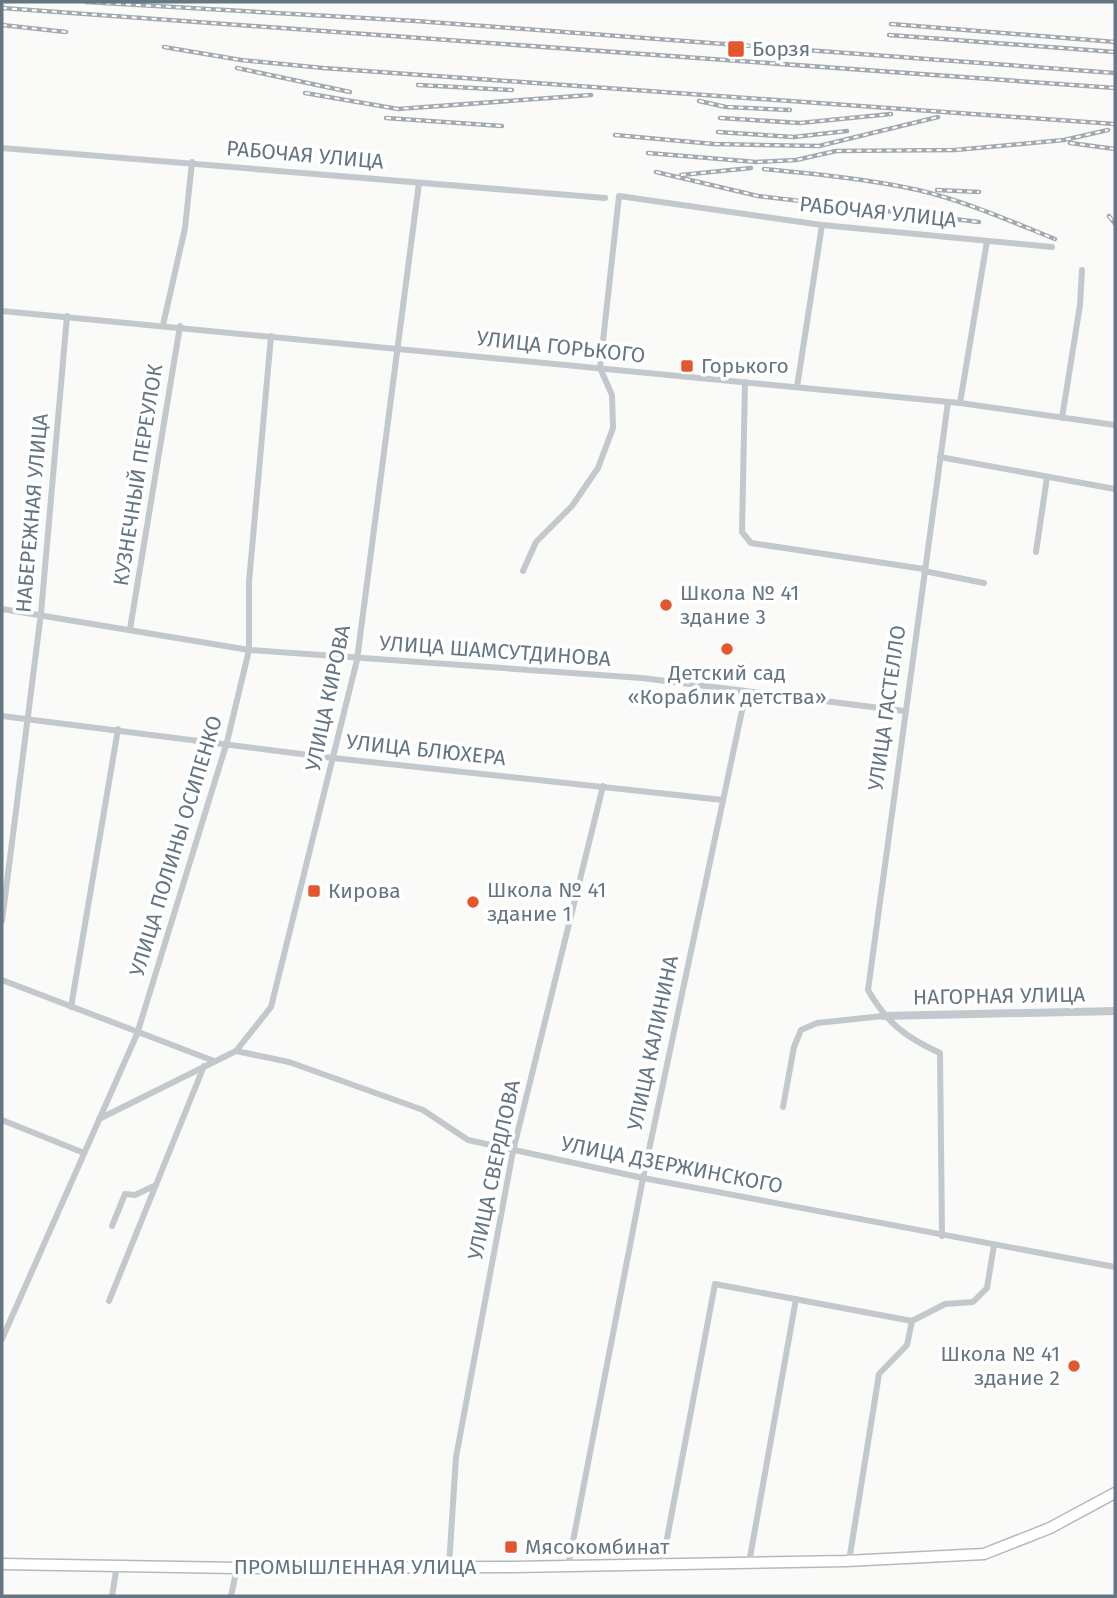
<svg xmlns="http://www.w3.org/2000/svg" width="1117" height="1598" font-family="'Fira Sans',sans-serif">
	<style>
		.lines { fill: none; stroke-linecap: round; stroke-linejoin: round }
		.secondary-casing { stroke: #b3babf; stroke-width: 13 }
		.minor { stroke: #c3c8cc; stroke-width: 6 }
		.tertiary { stroke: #c3c8cc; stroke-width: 8 }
		.secondary { stroke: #fff; stroke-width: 10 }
		.rail-casing { stroke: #a2aab0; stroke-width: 4.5 }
		.rail { stroke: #fff; stroke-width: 2; stroke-dasharray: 5; stroke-linecap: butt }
		.poi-dot { fill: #e4572e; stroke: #fff; stroke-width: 2.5 }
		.labels { text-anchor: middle; stroke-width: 7; stroke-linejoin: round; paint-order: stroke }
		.poi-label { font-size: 21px; fill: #657683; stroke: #fff; text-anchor: start }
		.street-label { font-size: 21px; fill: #657683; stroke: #fff }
	</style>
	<rect width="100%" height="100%" fill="#fafaf8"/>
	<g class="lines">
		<!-- secondary casing -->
		<g class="secondary-casing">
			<path id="secondary" d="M2,1564l235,4 276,-1 333,-6 138,-7 66,-26 65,-35"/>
		</g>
		<!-- minor -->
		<g class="minor">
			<path d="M2,148l603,50"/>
			<path d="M2,311l958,92 155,22"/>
			<path d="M163,325l22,-97 7,-66"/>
			<path d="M745,382l-3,150 9,11 173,26"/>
			<path d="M797,387l25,-162"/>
			<path d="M960,403l27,-162"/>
			<path d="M1062,418l18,-113 2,-35"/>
			<path d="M940,457l175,32"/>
			<path d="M1036,552l11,-75"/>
			<path d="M523,571l13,-29 36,-36 26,-38 15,-40 -1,-33 -12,-27 19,-172 203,29 230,22"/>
			<path d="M924,571l60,12"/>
			<path d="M2,609l247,41 393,28 262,33"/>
			<path d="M130,629l50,-303"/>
			<path d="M2,716l331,42 390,42"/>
			<path d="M2,921l39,-308 26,-297"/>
			<path d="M2,980l212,81"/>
			<path d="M71,1007l47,-278"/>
			<path d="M236,1051l53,11 134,48 45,30 175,38 472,89"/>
			<path d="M783,1107l11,-60 7,-17 16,-7 66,-7"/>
			<path d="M99,1119l137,-68 35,-44 86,-347 62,-477"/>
			<path d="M2,1120l82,33"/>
			<path d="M112,1226l13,-32 10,1 21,-10"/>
			<path d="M942,1236l-2,-183c-35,-16 -53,-30 -72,-63l80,-588"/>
			<path d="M109,1301l95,-235"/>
			<path d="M2,1339l135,-305 90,-292 22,-92v-68l22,-246"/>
			<path d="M849,1561l30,-187 28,-29 5,-24 33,-17 28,-2 14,-14 7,-43"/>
			<path d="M749,1563l47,-264"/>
			<path d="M662,1565l53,-281 197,37"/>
			<path d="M449,1566l7,-109 57,-306 90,-365"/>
			<path d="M568,1567l75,-389 103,-486"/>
			<path d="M112,1596l5,-31"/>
			<path d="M231,1596l6,-28"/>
		</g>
		<!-- tertiary -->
		<path class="tertiary" d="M883,1016l232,-5"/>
		<!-- secondary -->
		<use href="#secondary" class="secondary"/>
		<!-- rail casing -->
		<g class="rail-casing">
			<g id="rail">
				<path d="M86,2l330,19 699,52"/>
				<path d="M2,8l1113,80"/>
				<path d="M891,24l224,18"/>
				<path d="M2,25l64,7"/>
				<path d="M889,35l226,17"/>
				<path d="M164,47l77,13 82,8 792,56"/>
				<path d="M237,68l113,24"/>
				<path d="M418,85l94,5"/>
				<path d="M305,93l93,16 193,-14"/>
				<path d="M699,101l27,6 64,3"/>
				<path d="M386,118l116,8"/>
				<path d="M720,118l80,5 91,-9"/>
				<path d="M718,132l76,5 53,-6"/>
				<path d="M615,135l99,9 105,2 119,-29"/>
				<path d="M1070,143l45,6"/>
				<path d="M648,153l108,9 40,-2 40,-9 119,-1 109,-10 44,-10"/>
				<path d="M764,169c52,5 104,10 154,21 47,11 92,31 137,49"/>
				<path d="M656,172l102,24 221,26"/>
				<path d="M681,175l70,-7"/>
				<path d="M937,190l42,2"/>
				<path d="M1109,216l6,8"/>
			</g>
		</g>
		<!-- rail -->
		<use href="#rail" class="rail"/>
	</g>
	<!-- markers -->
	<g class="poi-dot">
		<rect x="727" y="40" width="18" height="18" rx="3.5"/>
		<rect x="680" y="359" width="14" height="14" rx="3.5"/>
		<circle cx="666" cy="605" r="7"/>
		<circle cx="727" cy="649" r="7"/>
		<rect x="307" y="884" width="14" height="14" rx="3.5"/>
		<circle cx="473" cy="902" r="7"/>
		<circle cx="1074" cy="1366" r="7"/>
		<rect x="504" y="1540" width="14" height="14" rx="3.5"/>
	</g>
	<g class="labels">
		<!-- poi labels -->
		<g class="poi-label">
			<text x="752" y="56">Борзя</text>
			<text x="701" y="373">Горького</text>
			<text x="680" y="600">Школа № 41<tspan x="680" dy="24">здание 3</tspan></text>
			<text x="727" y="680" text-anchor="middle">Детский сад<tspan x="727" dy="24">«Кораблик детства»</tspan></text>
			<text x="487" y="897">Школа № 41<tspan x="487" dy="24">здание 1</tspan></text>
			<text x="328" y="898">Кирова</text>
			<text x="1060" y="1361" text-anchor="end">Школа № 41<tspan x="1060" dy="24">здание 2</tspan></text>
			<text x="525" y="1554">Мясокомбинат</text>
		</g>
		<!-- street labels -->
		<g class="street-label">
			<text transform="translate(305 155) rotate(5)" y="7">РАБОЧАЯ УЛИЦА</text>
			<text transform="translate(878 212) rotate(6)" y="7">РАБОЧАЯ УЛИЦА</text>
			<text transform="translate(561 347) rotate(6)" y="7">УЛИЦА ГОРЬКОГО</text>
			<text transform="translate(138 475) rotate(-81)" y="7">КУЗНЕЧНЫЙ ПЕРЕУЛОК</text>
			<text transform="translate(32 513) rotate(-85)" y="7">НАБЕРЕЖНАЯ УЛИЦА</text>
			<text transform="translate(495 651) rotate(4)" y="7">УЛИЦА ШАМСУТДИНОВА</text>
			<text transform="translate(328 698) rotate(-78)" y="7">УЛИЦА КИРОВА</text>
			<text transform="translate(887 708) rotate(-82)" y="7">УЛИЦА ГАСТЕЛЛО</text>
			<text transform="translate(426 750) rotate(6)" y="7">УЛИЦА БЛЮХЕРА</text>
			<text transform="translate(176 846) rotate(-73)" y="7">УЛИЦА ПОЛИНЫ ОСИПЕНКО</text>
			<text transform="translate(999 996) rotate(-1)" y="7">НАГОРНАЯ УЛИЦА</text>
			<text transform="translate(653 1043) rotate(-78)" y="7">УЛИЦА КАЛИНИНА</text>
			<text transform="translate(672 1165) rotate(11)" y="7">УЛИЦА ДЗЕРЖИНСКОГО</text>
			<text transform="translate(494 1170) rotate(-78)" y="7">УЛИЦА СВЕРДЛОВА</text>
			<text x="355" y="1574">ПРОМЫШЛЕННАЯ УЛИЦА</text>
		</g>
	</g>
	<!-- border -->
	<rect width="1117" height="1598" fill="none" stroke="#657683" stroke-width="7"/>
</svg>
